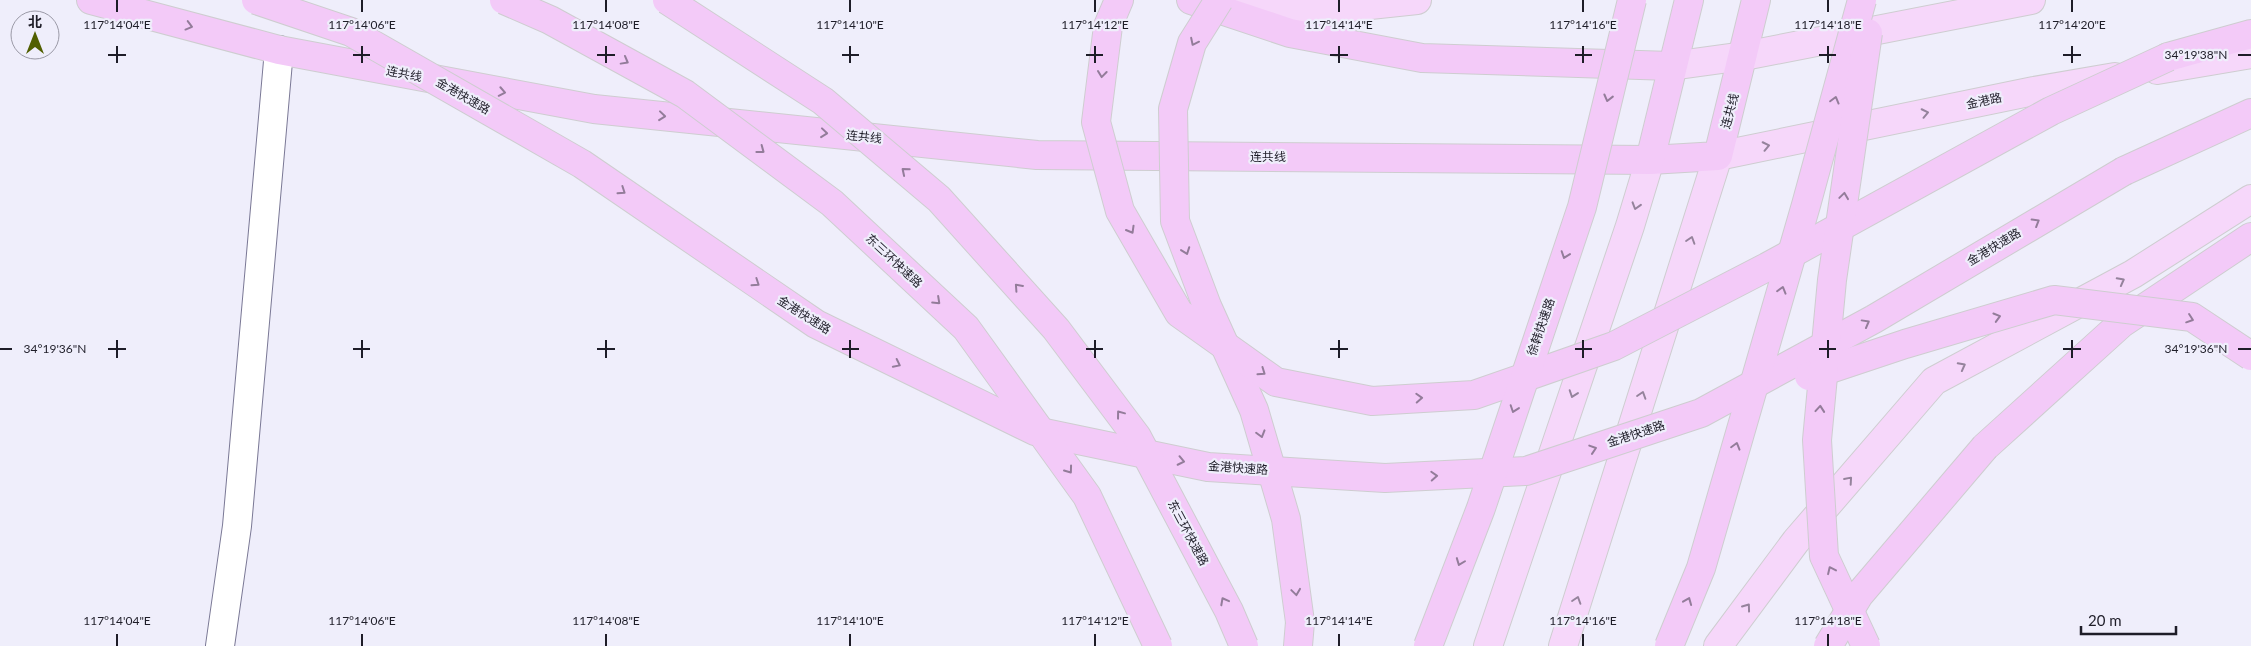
<svg xmlns="http://www.w3.org/2000/svg" width="2251" height="646" font-family="Lato,'Noto Sans SC',sans-serif">
	<style>
		.lines { fill: none; stroke-linecap: round; stroke-linejoin: round }
		.minor-casing { stroke: #7a7895; stroke-width: 30 }
		.primary-casing { stroke: #cecdd0; stroke-width: 30 }
		.trunk-casing { stroke: #cecdd0; stroke-width: 30 }
		.minor { stroke: #fff; stroke-width: 28 }
		.primary { stroke: #f6d7fa; stroke-width: 28 }
		.trunk { stroke: #f3caf8; stroke-width: 28 }
		.trunk-bridge-casing { stroke: #cecdd0; stroke-width: 30; stroke-linecap: butt }
		.trunk-bridge { stroke: #f3caf8; stroke-width: 28 }
		.oneway { stroke: #937c9a }
		.oneway2 { stroke: #95839c }
		.ticks { fill: none; stroke: #1e1d28; stroke-width: 2 }
		.labels { text-anchor: middle; stroke-width: 4.5; stroke-linejoin: round; paint-order: stroke }
		.street-label { font-size: 12px; fill: #1e1d28; stroke: #efeefb }
		.ticks-label { font-size: 12px; text-anchor: middle; fill: #1e1d28; stroke: #efeefb; stroke-width: 4.5; stroke-linejoin: round; paint-order: stroke }
	</style>
	<rect width="100%" height="100%" fill="#efeefb"/>
	<g class="lines">
		<!-- minor casing -->
		<g class="minor-casing">
			<path id="minor" d="M220,646l17,-120 42,-476"/>
		</g>
		<!-- primary casing -->
		<g class="primary-casing">
			<g id="primary">
				<path d="M1216,0l88,12 113,-12"/>
				<path d="M1671,66l73,-10 287,-56"/>
				<path d="M2157,70l94,-16"/>
				<path d="M1488,646l142,-420 20,-66"/>
				<path d="M1563,646l155,-490 316,-65 81,-14"/>
				<path d="M1718,646l78,-105 138,-160 199,-107 118,-75"/>
			</g>
		</g>
		<!-- trunk casing -->
		<g class="trunk-casing">
			<g id="trunk">
				<path d="M91,0l188,50 315,59 443,46 613,5 68,-4 38,-156"/>
				<path d="M1191,0l99,33 132,25 249,8"/>
				<path d="M1108,26l11,-26"/>
				<path d="M2168,57l83,-23"/>
				<path d="M1650,160l39,-160"/>
				<path d="M2124,171l127,-58"/>
				<path d="M1985,447l137,-124 129,-86"/>
				<path d="M1298,646l2,-24"/>
			</g>
		</g>
		<!-- minor -->
		<use href="#minor" class="minor"/>
		<!-- primary -->
		<use href="#primary" class="primary"/>
		<!-- trunk -->
		<use href="#trunk" class="trunk"/>
		<!-- trunk-bridge casing -->
		<g class="trunk-bridge-casing">
			<g id="trunk-bridge">
				<path d="M256,0l95,32 231,132 234,160 219,107 173,36 177,11 141,-7 175,-58 173,-94 250,-148"/>
				<path d="M504,0l46,20 135,74 147,109 134,125 121,168 71,150"/>
				<path d="M667,0l156,101 116,98 117,130 81,108 92,174 15,35"/>
				<path d="M1219,0l-27,43 -19,66 2,112 32,85 47,104 32,109 14,103"/>
				<path d="M1108,26l-12,96 24,89 59,102 97,69 96,19 102,-6 140,-49 153,-79 284,-156 117,-54"/>
				<path d="M1809,376l96,-32 149,-44 138,17 59,39"/>
				<path d="M1428,646l53,-138 101,-301 50,-207"/>
				<path d="M1669,646l32,-78 105,-363 56,-205"/>
				<path d="M1828,646l31,-51 126,-148"/>
				<path d="M1866,646l-42,-90 -7,-116 15,-160 36,-247"/>
			</g>
		</g>
		<!-- trunk-bridge -->
		<use href="#trunk-bridge" class="trunk-bridge"/>
	</g>
	<!-- one-way arrows -->
	<defs><path id="oneway-chevron" d="M-2-3.5L2.5 0L-2 3.5" fill="none" stroke-width="1.6" stroke-linecap="round" stroke-linejoin="round" transform="scale(1.25)"/></defs>
	<g class="oneway">
		<use href="#oneway-chevron" transform="translate(189 26) rotate(15)"/>
		<use href="#oneway-chevron" transform="translate(1194 42) rotate(116)"/>
		<use href="#oneway-chevron" transform="translate(625 61) rotate(29)"/>
		<use href="#oneway-chevron" transform="translate(1102 74) rotate(97)"/>
		<use href="#oneway-chevron" transform="translate(502 92) rotate(11)"/>
		<use href="#oneway-chevron" transform="translate(1608 98) rotate(104)"/>
		<use href="#oneway-chevron" transform="translate(1835 100) rotate(-75)"/>
		<use href="#oneway-chevron" transform="translate(662 116) rotate(6)"/>
		<use href="#oneway-chevron" transform="translate(824 133) rotate(6)"/>
		<use href="#oneway-chevron" transform="translate(761 150) rotate(37)"/>
		<use href="#oneway-chevron" transform="translate(905 171) rotate(-140)"/>
		<use href="#oneway-chevron" transform="translate(622 191) rotate(34)"/>
		<use href="#oneway-chevron" transform="translate(1844 196) rotate(-82)"/>
		<use href="#oneway-chevron" transform="translate(2036 222) rotate(-31)"/>
		<use href="#oneway-chevron" transform="translate(1131 230) rotate(60)"/>
		<use href="#oneway-chevron" transform="translate(1186 251) rotate(70)"/>
		<use href="#oneway-chevron" transform="translate(1565 255) rotate(109)"/>
		<use href="#oneway-chevron" transform="translate(756 283) rotate(34)"/>
		<use href="#oneway-chevron" transform="translate(1018 287) rotate(-132)"/>
		<use href="#oneway-chevron" transform="translate(1782 290) rotate(-74)"/>
		<use href="#oneway-chevron" transform="translate(937 301) rotate(43)"/>
		<use href="#oneway-chevron" transform="translate(1997 317) rotate(-16)"/>
		<use href="#oneway-chevron" transform="translate(2190 319) rotate(19)"/>
		<use href="#oneway-chevron" transform="translate(1866 323) rotate(-29)"/>
		<use href="#oneway-chevron" transform="translate(897 364) rotate(26)"/>
		<use href="#oneway-chevron" transform="translate(1262 372) rotate(35)"/>
		<use href="#oneway-chevron" transform="translate(1419 398) rotate(-3)"/>
		<use href="#oneway-chevron" transform="translate(1514 409) rotate(109)"/>
		<use href="#oneway-chevron" transform="translate(1820 409) rotate(-85)"/>
		<use href="#oneway-chevron" transform="translate(1120 414) rotate(-127)"/>
		<use href="#oneway-chevron" transform="translate(1261 434) rotate(74)"/>
		<use href="#oneway-chevron" transform="translate(1736 446) rotate(-74)"/>
		<use href="#oneway-chevron" transform="translate(1593 449) rotate(-18)"/>
		<use href="#oneway-chevron" transform="translate(1181 461) rotate(12)"/>
		<use href="#oneway-chevron" transform="translate(1069 470) rotate(54)"/>
		<use href="#oneway-chevron" transform="translate(1434 476) rotate(-3)"/>
		<use href="#oneway-chevron" transform="translate(1460 562) rotate(111)"/>
		<use href="#oneway-chevron" transform="translate(1831 570) rotate(-115)"/>
		<use href="#oneway-chevron" transform="translate(1296 592) rotate(82)"/>
		<use href="#oneway-chevron" transform="translate(1224 601) rotate(-118)"/>
		<use href="#oneway-chevron" transform="translate(1688 601) rotate(-68)"/>
	</g>
	<g class="oneway2">
		<use href="#oneway-chevron" transform="translate(1925 113) rotate(-12)"/>
		<use href="#oneway-chevron" transform="translate(1766 146) rotate(-12)"/>
		<use href="#oneway-chevron" transform="translate(1636 206) rotate(107)"/>
		<use href="#oneway-chevron" transform="translate(1691 240) rotate(-72)"/>
		<use href="#oneway-chevron" transform="translate(2121 281) rotate(-28)"/>
		<use href="#oneway-chevron" transform="translate(1962 366) rotate(-28)"/>
		<use href="#oneway-chevron" transform="translate(1573 394) rotate(109)"/>
		<use href="#oneway-chevron" transform="translate(1642 395) rotate(-72)"/>
		<use href="#oneway-chevron" transform="translate(1849 480) rotate(-49)"/>
		<use href="#oneway-chevron" transform="translate(1577 600) rotate(-72)"/>
		<use href="#oneway-chevron" transform="translate(1747 607) rotate(-54)"/>
	</g>
	<!-- ticks -->
	<path class="ticks" d="M117,0v12M362,0v12M606,0v12M850,0v12M1095,0v12M1339,0v12M1583,0v12M1828,0v12M2072,0v12M117,46v17M362,46v17M606,46v17M850,46v17M1095,46v17M1339,46v17M1583,46v17M1828,46v17M2072,46v17M108,55h18M353,55h17M597,55h18M842,55h17M1086,55h17M1330,55h18M1575,55h17M1819,55h17M2063,55h18M2238,55h13M117,340v18M362,340v18M606,340v18M850,340v18M1095,340v18M1339,340v18M1583,340v18M1828,340v18M2072,340v18M0,349h12M108,349h18M353,349h17M597,349h18M842,349h17M1086,349h17M1330,349h18M1575,349h17M1819,349h17M2063,349h18M2238,349h13M117,634v12M362,634v12M606,634v12M850,634v12M1095,634v12M1339,634v12M1583,634v12M1828,634v12"/>
	<g class="labels">
		<!-- street labels -->
		<g class="street-label">
			<text transform="translate(404 74) rotate(11)" y="4">连共线</text>
			<text transform="translate(463 96) rotate(30)" y="4">金港快速路</text>
			<text transform="translate(1984 101) rotate(-12)" y="4">金港路</text>
			<text transform="translate(1730 111) rotate(-75)" y="4">连共线</text>
			<text transform="translate(864 137) rotate(6)" y="4">连共线</text>
			<text x="1268" y="161">连共线</text>
			<text transform="translate(1994 247) rotate(-31)" y="4">金港快速路</text>
			<text transform="translate(894 261) rotate(43)" y="4">东三环快速路</text>
			<text transform="translate(804 315) rotate(32)" y="4">金港快速路</text>
			<text transform="translate(1541 327) rotate(-71)" y="4">徐韩快速路</text>
			<text transform="translate(1636 434) rotate(-18)" y="4">金港快速路</text>
			<text transform="translate(1238 468) rotate(4)" y="4">金港快速路</text>
			<text transform="translate(1188 533) rotate(62)" y="4">东三环快速路</text>
		</g>
	</g>
	<g class="ticks-label">
		<text x="117" y="29">117°14'04"E</text>
		<text x="362" y="29">117°14'06"E</text>
		<text x="606" y="29">117°14'08"E</text>
		<text x="850" y="29">117°14'10"E</text>
		<text x="1095" y="29">117°14'12"E</text>
		<text x="1339" y="29">117°14'14"E</text>
		<text x="1583" y="29">117°14'16"E</text>
		<text x="1828" y="29">117°14'18"E</text>
		<text x="2072" y="29">117°14'20"E</text>
		<text x="2196" y="59">34°19'38"N</text>
		<text x="55" y="353">34°19'36"N</text>
		<text x="2196" y="353">34°19'36"N</text>
		<text x="117" y="625">117°14'04"E</text>
		<text x="362" y="625">117°14'06"E</text>
		<text x="606" y="625">117°14'08"E</text>
		<text x="850" y="625">117°14'10"E</text>
		<text x="1095" y="625">117°14'12"E</text>
		<text x="1339" y="625">117°14'14"E</text>
		<text x="1583" y="625">117°14'16"E</text>
		<text x="1828" y="625">117°14'18"E</text>
	</g>
	<!-- north arrow -->
	<g transform="translate(35 35)"><circle r="24" fill="#efeefb" stroke="#9b9aa7"/>
	<path d="M0-4L9 19L0 12L-9 19Z" fill="#515f00"/>
	<text y="-8" font-size="14" font-weight="bold" text-anchor="middle" fill="#1e1d28">北</text>
	</g>
	<!-- scale -->
	<path d="M2081 626v8h95v-8" fill="none" stroke="#1e1d28" stroke-width="2.5"/>
	<text x="2088" y="626" font-size="15" fill="#1e1d28" stroke="#efeefb" stroke-width="4" paint-order="stroke">20 m</text>
</svg>
